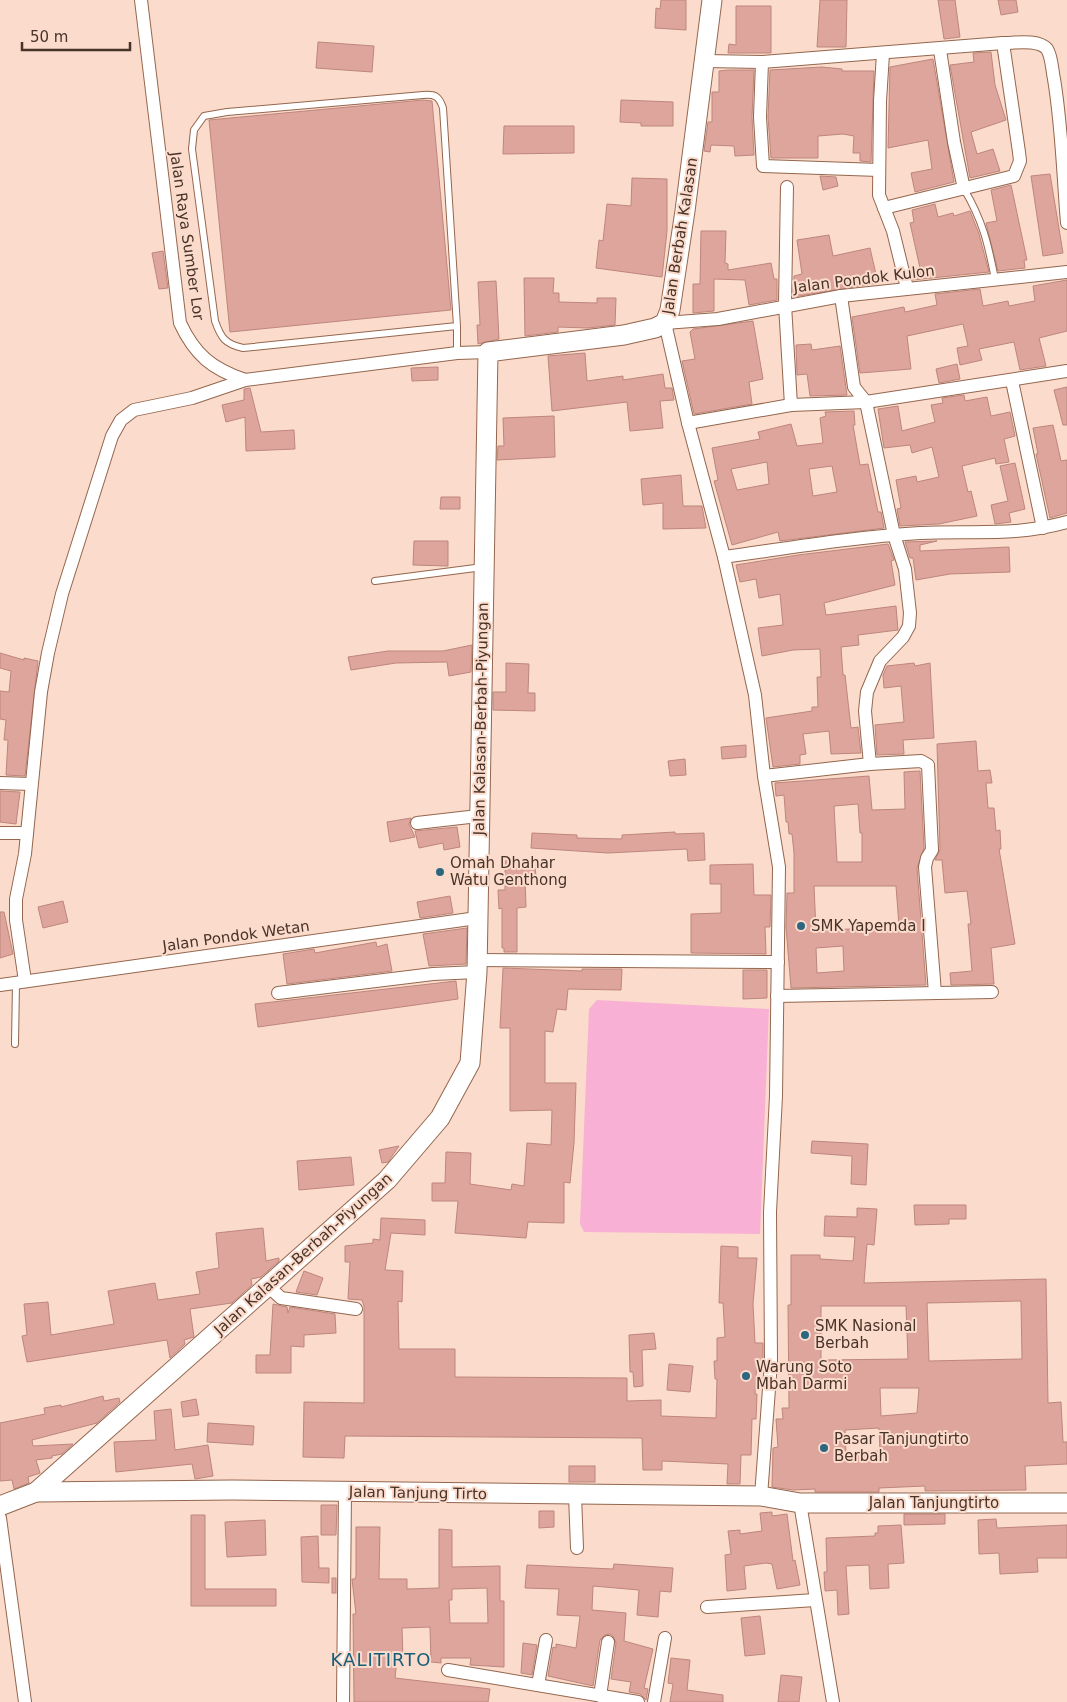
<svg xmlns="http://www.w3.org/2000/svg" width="1067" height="1702" font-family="'DejaVu Sans',sans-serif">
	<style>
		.green { fill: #f8b1d4 }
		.building { fill: #dea59c; stroke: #bd867e; fill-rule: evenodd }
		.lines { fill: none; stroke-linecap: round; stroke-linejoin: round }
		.lane-casing { stroke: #94664e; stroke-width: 8 }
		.street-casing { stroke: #94664e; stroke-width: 14 }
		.secondary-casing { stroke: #94664e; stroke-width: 21 }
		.lane { stroke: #fff; stroke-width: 6 }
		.street { stroke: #fff; stroke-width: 12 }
		.secondary { stroke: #fff; stroke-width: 19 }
		.poi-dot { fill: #2c677f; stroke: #fbdbcb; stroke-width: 2 }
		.labels { text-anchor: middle; stroke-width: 4; stroke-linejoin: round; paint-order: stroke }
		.street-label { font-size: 15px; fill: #483328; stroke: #fbdbcb }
		.poi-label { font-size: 15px; fill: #483328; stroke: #fbdbcb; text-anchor: start }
		.quarter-label { font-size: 18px; letter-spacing: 1px; fill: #155d78; stroke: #fbdbcb }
	</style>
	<rect width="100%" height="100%" fill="#fbdbcb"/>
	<!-- green -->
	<path class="green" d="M597,1000l172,9 -9,225 -176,-2 -4,-8 9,-215z"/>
	<!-- building -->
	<g class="building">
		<path d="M661,0h25v30l-31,-2 1,-20 4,1z"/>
		<path d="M820,0h27l-1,47h-29z"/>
		<path d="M938,0h17l5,37 -16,2z"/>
		<path d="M998,0h18l2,12 -17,3z"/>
		<path d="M736,6h35v47h-43l1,-9 7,1z"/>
		<path d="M318,42l56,4 -2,26 -56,-4z"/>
		<path d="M991,52l4,33 11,35 -35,12 6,22 16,-5 7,22 -30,7 -20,-113 24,-3 -1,-9z"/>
		<path d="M933,59l21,123 -39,10 -4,-19 21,-4 -4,-29 -40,8 2,-81z"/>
		<path d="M822,67l20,2v2h32l-3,91 -11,-1v-8h-7l1,-17 -11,-2 -25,2v22h-47l-3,-41 2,-47z"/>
		<path d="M728,70h26l-2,47 2,38 -19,1 -1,-10 -23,-1 -1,7 -6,-1 4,-29h4v-30h7v-21z"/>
		<path d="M423,100l9,1 19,209 -221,22 -21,-212z"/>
		<path d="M621,100l52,2v24h-32v-3l-21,-1z"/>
		<path d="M504,126h70v27l-71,1z"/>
		<path d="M1050,174l13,79 -20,3 -12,-80z"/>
		<path d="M820,176l16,1 2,9 -15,4z"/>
		<path d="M632,178l35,1v52l-5,46 -66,-9 3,-28 4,1 4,-37 24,2z"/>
		<path d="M1011,185l16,75h-3l1,8 -27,3 -12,-48 11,-2 -6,-31z"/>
		<path d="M935,204l3,13 15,-4 1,3 16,-5 9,23 10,38 -76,8 -2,-11 9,-1 -10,-45 4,-1 -2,-12z"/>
		<path d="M701,231h25l-1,32 3,1v6l43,-7 3,16h3v21l-28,5 -4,-25 -31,-1v32l-21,2v-29h7z"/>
		<path d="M829,235l4,21 37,-8 8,35 -85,14 1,-21 8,-2 -5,-34z"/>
		<path d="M163,251l5,37 -9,1 -7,-36z"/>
		<path d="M524,278h30l-1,15h6v9l38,1v-5h19l-1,27 -27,3 -30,-1v5l-33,4z"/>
		<path d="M1067,280v51l-28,7 7,28 -26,4 -6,-28 -35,7 3,11 -22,5 -3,-17 11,-2 -5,-22 -56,12 4,33 -51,4 -8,-56 52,-10 1,5 32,-7 -2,-11 45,-5 3,17 25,-5 1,5 26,-5 -2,-15z"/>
		<path d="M496,281l3,58 -21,5 -1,-19h3l-2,-43z"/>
		<path d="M753,321l10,58 -14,3 3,22 -58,10 -12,-53 13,-2 -5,-27 3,-3z"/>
		<path d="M811,344l1,6 28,-4 7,49 -37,1 -3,-22 -10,1 -1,-30z"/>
		<path d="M585,353l2,28 36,-5v4l40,-6 2,14h7l2,12 -14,1 3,27 -33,3 -3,-29 -75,9 -4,-55z"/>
		<path d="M957,364l3,15 -21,4 -3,-14z"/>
		<path d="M438,367v13l-26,1 -1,-13z"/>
		<path d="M1067,387v38h-4l-9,-35z"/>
		<path d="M250,388l11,44 33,-2 1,19 -49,2 -1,-34 -19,5 -4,-17 22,-5v-11z"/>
		<path d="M964,395l1,6 22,-4 4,19 19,-4 5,24 -11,3 5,23 -13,2 -1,-6 -33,8 6,26 3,-1 6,25 -38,8 -39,2 -3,-17 4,-1 -5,-28 20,-4 1,6 22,-5 -7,-30 -20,6 -2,-8 -26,3 -6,-39 20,-3 4,25 33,-9 -4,-17 12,-2 -1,-5z"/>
		<path d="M854,411l1,14h-2l7,40 8,-1 10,48h3l3,16 -104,13 -2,-9 -46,13 -18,-64 4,-1 -6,-32 48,-9 -2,-7 33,-8 6,22 26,-3 -3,-25 6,-2 -1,-4zM767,462l2,22 -32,6 -6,-21zM832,466l5,26 -24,4 -4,-27z"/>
		<path d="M554,416l1,41 -58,3 1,-14h6l-1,-28z"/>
		<path d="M1053,425l8,36 6,-1v53l-17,5 -14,-64h2l-5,-26z"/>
		<path d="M1015,463l10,46 -16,4 2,9 -16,2 -4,-19 17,-4 -8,-35z"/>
		<path d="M681,475l2,31h19l4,22 -43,1v-26l-20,2 -2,-26z"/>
		<path d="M441,497h19v12h-20z"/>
		<path d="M414,541h34v25l-35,-1z"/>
		<path d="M937,541l-17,4v6l89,-4 1,25 -60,2 -34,6 -3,-22h-3l-5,-16z"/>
		<path d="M888,544l6,16 -3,1 4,24 -71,18 2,12 70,-9 2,24 -40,5 1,10 -18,2 2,28h2l6,53 7,-1 3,26 -30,1 -2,-23 -26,3 3,20 -6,1v9l-27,3 -7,-49 46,-7v-4h6l-1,-30h4l-1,-28 -27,1 -31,6 -4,-28 25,-3 -3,-31 -21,4 -3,-19 -16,3 -4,-17 62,-10z"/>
		<path d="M472,645l-1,27 -22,4 -2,-14 -51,1 -45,7 -3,-13 40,-6h55z"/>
		<path d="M0,653l24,7v-2l14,3 -13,115 -19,-1 2,-35h-4l2,-20 -6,-1v-28l9,1 2,-21 -11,-3z"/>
		<path d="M506,663l23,1 -1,29h7v18l-42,-1v-18h13z"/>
		<path d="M914,663l1,3 15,-3 4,75 -31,2 1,14 -27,1 -2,-30 29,-3 -3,-36 -17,2 -1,-13 4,-9z"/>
		<path d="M976,741l2,30 12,-1 2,13h-6l2,25h6l2,23 4,-1 1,19h-2l16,95 -24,4 3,36 -43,1 -1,-12 22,-2 -4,-47h3l-4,-33 -22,2 -3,-33h-7l5,-10 -3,-106z"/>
		<path d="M746,745v12l-24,2 -1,-12z"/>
		<path d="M685,759l1,16 -16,1 -2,-15z"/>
		<path d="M920,771l4,77 -7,20 9,117 -135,3 -5,-61 1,-34h7v-40l-2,-19h-3l-1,-12h-2l-2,-27 -8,1 -1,-13 94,-7 3,34 33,-1 -1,-37zM858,804l2,29h2v29h-25l-3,-56zM814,886h82l3,40 -83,5zM843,946l1,25 -27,2 -1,-25z"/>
		<path d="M0,791l20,1 -4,32 -16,-2z"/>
		<path d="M411,818l-2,6 6,13 -25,5 -3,-20z"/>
		<path d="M457,827l3,20 -16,3 -1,-7 -24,5 -4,-17z"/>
		<path d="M675,832v2l29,-1 1,27 -17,1 -1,-12 -79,4 -77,-5 1,-15 45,2v3l45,1v-4z"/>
		<path d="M535,860l1,19h-11l1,28 -9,1v44h-13v-4h-2v-40l-3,1 -1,-19h7v-29z"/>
		<path d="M753,864l1,31h17l-1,32h-5l1,27 -75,-1v-39l30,-1v-29h-11v-19z"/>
		<path d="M450,896l3,17 -33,5 -3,-16z"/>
		<path d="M63,901l5,21 -25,6 -5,-21z"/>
		<path d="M0,912h4l9,42 -13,4z"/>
		<path d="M467,928l-1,36 -37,2 -6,-32z"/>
		<path d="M376,942l1,5 10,-3 5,27 -105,13 -4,-30 31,-5 1,4z"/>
		<path d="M503,968l79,3v-2h40l-1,21 -53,-1 -2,21 -9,-1 -4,23 -8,-1v52h31l-2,60 -4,40 -6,-1v41l-36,-1 -2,16 -71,-5 3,-32h-26v-18h13l1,-31 25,1 -1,31 41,6 1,-6 12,2 3,-43 24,2 1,-35 -42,1v-83h-10z"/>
		<path d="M743,970h24v28l-24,1z"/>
		<path d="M456,981l2,18 -200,28 -3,-23z"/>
		<path d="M812,1141l56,3 -2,41 -15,-1 1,-28 -41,-3z"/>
		<path d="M399,1146l-11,16 -6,1 -3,-13z"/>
		<path d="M351,1157l3,28 -55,5 -2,-29z"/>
		<path d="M914,1205h52v14h-17v5l-34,1z"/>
		<path d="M857,1208l20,1 -3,36 -7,-1 -3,39 182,-4 2,124 13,-1 2,40h4v22l-42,2 1,24 -101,1v-5l-46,2v4h-64v-3l-22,1 -21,-3 1,-39 5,-1 -2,-28h7l-1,-11h7l-1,-103h3v-50h29v4l33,2 2,-24 -31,-1 1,-20 32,1zM1021,1301l1,58 -93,2 -2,-58zM821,1306h85l2,53 -87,1zM880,1388h39l-2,25 -36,3zM879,1428l1,23 -34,2 -1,-23z"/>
		<path d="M381,1218l44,2v15l-34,-2 -6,37 18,1 -1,31 -4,-1 1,48h56v28l172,1v23l34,-1v16l55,2 1,-39h-2l-1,-18h3v-23l8,-1 -2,-34h-4l2,-57 17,1v11h19l-4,46 2,39h8v18h-6l-2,33h2l-1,25h-4l-1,36h-10l-1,29h-13l1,-20 -66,-3v9h-19l-1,-32 -297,-2 -1,22 -41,-1 1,-55 60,1v-97l-2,-6 -14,-1 2,-37h-5v-16l28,-3v-4l7,1z"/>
		<path d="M263,1228l3,33 13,-3v3l-18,16 -10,2 1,6 -20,18 -42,6 4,28 -10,3 1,4 -15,14 -3,-18 -140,22 -5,-26 5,-1 -3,-31 24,-2 3,33 63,-11 -6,-33 47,-8 3,17 42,-6 -4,-22 23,-4 -3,-35z"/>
		<path d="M304,1271l19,7 -6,17 -21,-3z"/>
		<path d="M273,1304l14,3 1,6 2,-6 45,7 1,19 -32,2v12l-13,-1v27h-35v-18h14z"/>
		<path d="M654,1333l2,16 -14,1 1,36 -9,1 -1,-15h-3l-1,-37z"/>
		<path d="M669,1364l24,2 -3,26 -23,-2z"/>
		<path d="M103,1396l1,5 15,-3 1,4 -23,21 -65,17 1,6 40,-2 -11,10 -10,2v2l-16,2 4,13 -12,4 1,6 -15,6 -2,-9 -12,1v-58l45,-9 -1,-6 17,-3v2z"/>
		<path d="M196,1399l3,16 -16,2 -2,-15z"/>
		<path d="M171,1409l4,41 33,-5 5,31 -18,3 -3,-15 -76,8 -2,-30 42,-2 -2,-29z"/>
		<path d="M208,1423l46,3 -1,19 -46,-3z"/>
		<rect x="569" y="1466" width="26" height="16"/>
		<path d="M321,1505h16l-1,30h-15z"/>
		<path d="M539,1511h15v16l-15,1z"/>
		<path d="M772,1512v4l15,-2 6,47 2,-1 5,25 -23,4 -5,-25 -6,-1 -22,3 2,23 -19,2 -2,-36 6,-1 -3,-23 12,-1v4l22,-3 -2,-18z"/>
		<path d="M904,1514h41v10l-41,1z"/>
		<path d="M191,1515h14v74h71v17h-85z"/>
		<path d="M996,1519l1,9 70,-3v33h-30l1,14 -38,2 -1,-21 -20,1 -1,-34z"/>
		<path d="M265,1520l1,35 -39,2 -2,-35z"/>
		<path d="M901,1525l3,38 -16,1 1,24 -19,1 -1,-24 -23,1 3,48 -11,1 -1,-25 -12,1 -1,-19h3l-1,-34 49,-2v-3h3v-7z"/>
		<path d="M356,1527h24l-1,52h28v10l32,-1v-59l13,1v37l48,-1v35h4v66l-34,-2 1,-7h-30v5l-10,-1 -1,-35 -28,1 1,32 -6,-1 -2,19 95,11 -2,13h-134l-1,-88h3l-4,-35h3l1,-3zM487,1588l1,35h-38l-1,-23h3v-11z"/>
		<path d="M318,1536l1,32h10v15l-27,-1 -1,-45z"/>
		<path d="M614,1564l59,4 -2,24 -11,-1 -2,26 -21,-2 2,-25 -46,-4 -1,24 34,3 -2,28 29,8 -9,39 4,1 -2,11 -6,-6 -11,-2 2,-10 -20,-3 5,-36 -3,-7 -3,-2 -5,1 -5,5 -7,46 -45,-10 5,-29 3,1v-4l20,4 4,-32 -23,-1 2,-26 -34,-1 2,-23 86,4z"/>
		<rect x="332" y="1578" width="4" height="15"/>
		<path d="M760,1616l5,38 -20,2 -4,-38z"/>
		<path d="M523,1643l14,2 -5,30 -11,-2z"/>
		<path d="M671,1658l19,2 -3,30 36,5v7h-53l3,-18 -5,-1z"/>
		<path d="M781,1675l21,2 -3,25h-21z"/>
	</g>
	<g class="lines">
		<!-- lane casing -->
		<g class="lane-casing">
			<g id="lane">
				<path d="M964,189c19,32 24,55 31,90"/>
				<path d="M457,353v-27l-14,-218c-4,-12 -8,-14 -20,-13l-196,17 -23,4 -10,14 -2,19 23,172c6,17 10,23 28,27l214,-22"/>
				<path d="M375,581l108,-14"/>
				<path d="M15,1044l1,-61"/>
			</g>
		</g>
		<!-- street casing -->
		<g class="street-casing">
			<g id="street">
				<path d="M141,0l39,323c15,32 32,46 65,57l212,-27 31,-1"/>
				<path d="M940,50l14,92 10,47"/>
				<path d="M883,54l-3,47 -1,94 14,36 14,57"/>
				<path d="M705,61l57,1 241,-19c12,0 35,-4 44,6 5,8 5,21 7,30 8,48 9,96 13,144"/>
				<path d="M762,62l-2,55 3,49 116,4"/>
				<path d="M787,187l-2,118 6,100 75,-3 201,-31"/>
				<path d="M884,208l130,-32 6,-15 -1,-9 -16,-109"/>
				<path d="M841,296l13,91 12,15 28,133 11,34 5,44 -1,13 -6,11 -23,24 -13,31 -2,19 5,53"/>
				<path d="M1012,381l31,147"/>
				<path d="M688,423l103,-18"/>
				<path d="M724,557c65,-9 130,-20 196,-24 54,-3 93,4 147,-11"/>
				<path d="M764,776l106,-12 51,-3 7,4 4,85 -5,8 -2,9 10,126"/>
				<path d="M0,783l31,1"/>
				<path d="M417,823l61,-7"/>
				<path d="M0,833h27"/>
				<path d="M477,960l301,2"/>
				<path d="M25,981l-9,-61v-21l9,-45 16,-162 7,-39 14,-59 50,-158 9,-16 13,-10 58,-12 53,-18"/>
				<path d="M0,985l477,-67"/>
				<path d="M278,993l155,-19 44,-2"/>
				<path d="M777,996l215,-4"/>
				<path d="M268,1286l13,12 75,11"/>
				<path d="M575,1495l2,53"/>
				<path d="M761,1496l10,-134 -1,-150 6,-116 3,-229 -15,-91 -9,-81 -31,-138 -36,-134 -23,-100 53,-4 123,-23 226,-24"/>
				<path d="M800,1503l33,199"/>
				<path d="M0,1518l25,184"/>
				<path d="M707,1607l108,-7"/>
				<path d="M448,1670l190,32"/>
				<path d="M538,1685l8,-45"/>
				<path d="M600,1696l8,-54"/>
				<path d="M343,1702l2,-210"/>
				<path d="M654,1702l11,-64"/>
			</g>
		</g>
		<!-- secondary casing -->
		<g class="secondary-casing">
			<g id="secondary">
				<path d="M36,1492l196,-2 529,6 39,7h267"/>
				<path d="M0,1506l36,-14 351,-312 53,-62 30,-55 7,-91 11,-620 136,-17 31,-7 10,-5 5,-13 15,-99 27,-211"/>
			</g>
		</g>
		<!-- lane -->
		<use href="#lane" class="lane"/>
		<!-- street -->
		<use href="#street" class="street"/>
		<!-- secondary -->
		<use href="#secondary" class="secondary"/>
	</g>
	<!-- markers -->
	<g class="poi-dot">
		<circle cx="440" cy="872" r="5"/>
		<circle cx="801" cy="926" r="5"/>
		<circle cx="805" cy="1335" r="5"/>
		<circle cx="746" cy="1376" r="5"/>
		<circle cx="824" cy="1448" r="5"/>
	</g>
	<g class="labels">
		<!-- street labels -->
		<g class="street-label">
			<text transform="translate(187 236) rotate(82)" y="5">Jalan Raya Sumber Lor</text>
			<text transform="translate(680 236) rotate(-81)" y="5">Jalan Berbah Kalasan</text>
			<text transform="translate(864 279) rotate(-7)" y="5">Jalan Pondok Kulon</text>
			<text transform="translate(481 719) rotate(-89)" y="5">Jalan Kalasan-Berbah-Piyungan</text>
			<text transform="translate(236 936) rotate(-8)" y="5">Jalan Pondok Wetan</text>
			<text transform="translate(303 1254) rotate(-42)" y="5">Jalan Kalasan-Berbah-Piyungan</text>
			<text transform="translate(418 1493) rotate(1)" y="5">Jalan Tanjung Tirto</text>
			<text x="934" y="1508">Jalan Tanjungtirto</text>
		</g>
		<!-- poi labels -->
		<g class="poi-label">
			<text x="450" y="868">Omah Dhahar<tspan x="450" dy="17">Watu Genthong</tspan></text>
			<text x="811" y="931">SMK Yapemda I</text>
			<text x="815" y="1331">SMK Nasional<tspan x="815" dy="17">Berbah</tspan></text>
			<text x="756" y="1372">Warung Soto<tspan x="756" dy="17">Mbah Darmi</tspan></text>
			<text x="834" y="1444">Pasar Tanjungtirto<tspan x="834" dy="17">Berbah</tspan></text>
		</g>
		<!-- quarter labels -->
		<g class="quarter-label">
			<text x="381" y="1666">KALITIRTO</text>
		</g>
	</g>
	<!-- scale -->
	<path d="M22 42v8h108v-8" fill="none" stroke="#483328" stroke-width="2.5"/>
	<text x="30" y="42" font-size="15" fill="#483328" stroke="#fbdbcb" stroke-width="4" paint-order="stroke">50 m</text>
</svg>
